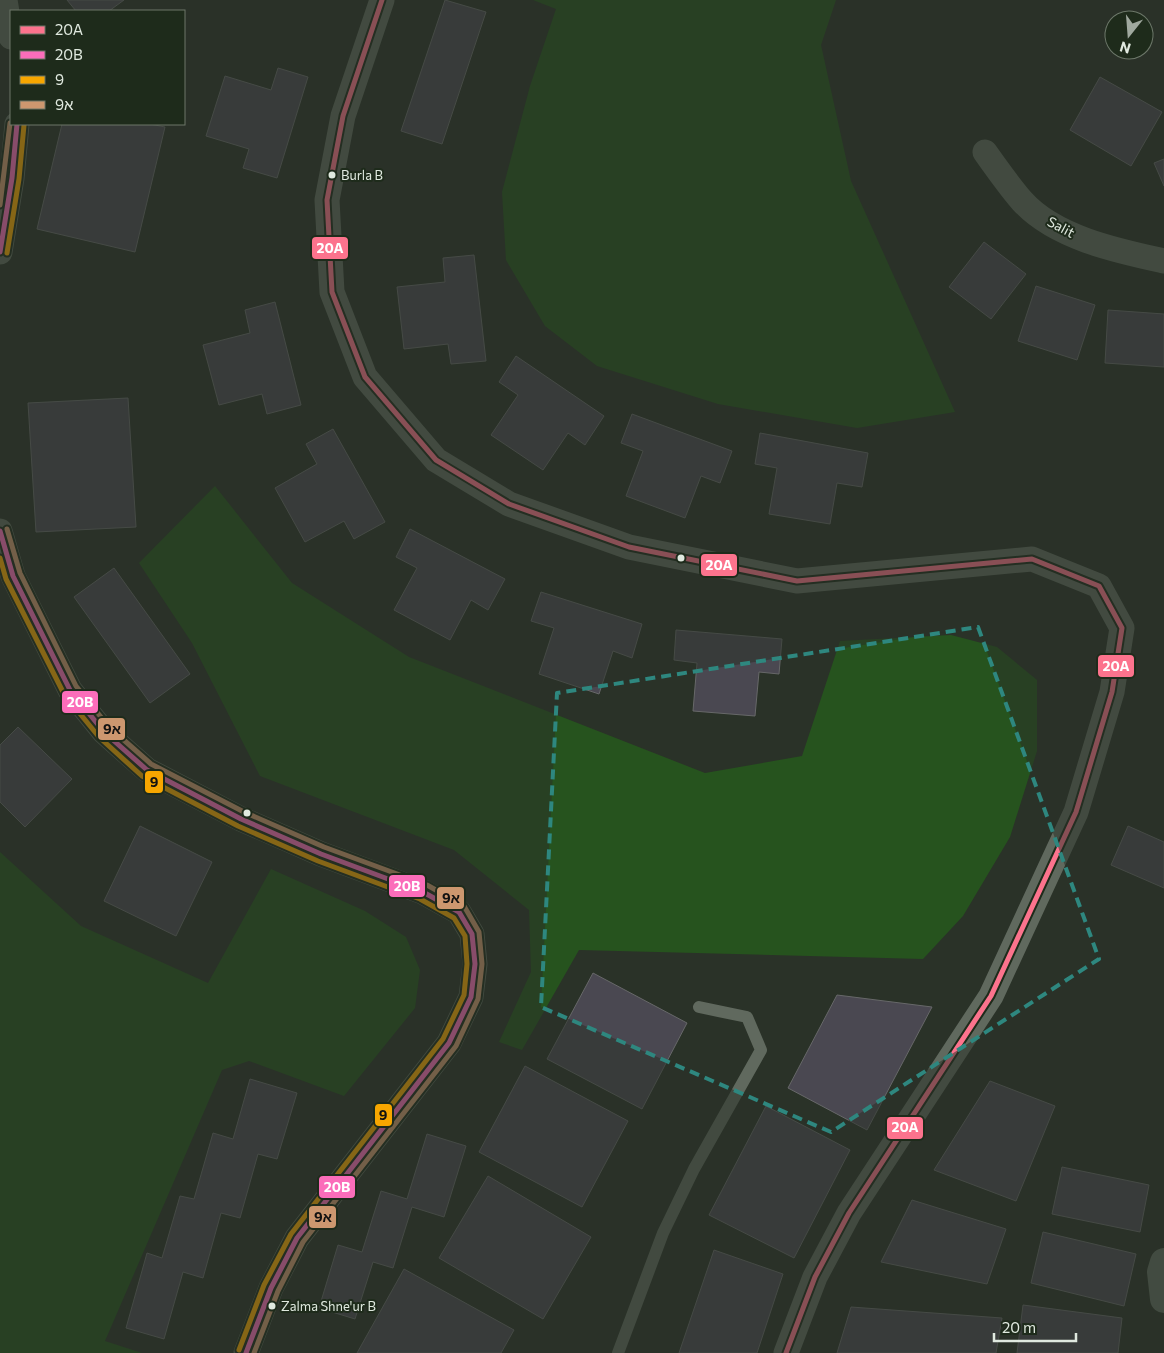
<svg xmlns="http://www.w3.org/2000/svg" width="1164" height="1353" font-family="Commissioner,sans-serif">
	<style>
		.green { fill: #26531e }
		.building { fill: #4a4851; stroke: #676869 }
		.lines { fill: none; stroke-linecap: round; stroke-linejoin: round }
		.lane { stroke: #60695e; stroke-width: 12 }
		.street { stroke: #60695e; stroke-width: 25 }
		.secondary { stroke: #616b5f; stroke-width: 28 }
		.bus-1-casing { stroke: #1e2b1b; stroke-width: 9 }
		.bus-2-casing { stroke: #1e2b1b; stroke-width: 9 }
		.bus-3-casing { stroke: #1e2b1b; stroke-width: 9 }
		.bus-4-casing { stroke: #1e2b1b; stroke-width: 9 }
		.bus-1 { stroke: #fc738d; stroke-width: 5 }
		.bus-2 { stroke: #fb6dba; stroke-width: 5 }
		.bus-3 { stroke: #f7a600; stroke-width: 5 }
		.bus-4 { stroke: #cd976f; stroke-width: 5 }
		.marked { fill: none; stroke: #2e877f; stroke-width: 4; stroke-dasharray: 10 6; stroke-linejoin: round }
		.bus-dot { fill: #e0e9df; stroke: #1e2b1b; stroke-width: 2 }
		.labels { text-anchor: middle; stroke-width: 4; stroke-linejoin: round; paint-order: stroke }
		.bus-label { font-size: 13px; fill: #e0e9df; stroke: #1e2b1b; text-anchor: start }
		.street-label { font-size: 14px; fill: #e0e9df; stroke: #1e2b1b }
		.line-badge { stroke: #1e2b1b; stroke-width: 2 }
		.badge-label { font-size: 14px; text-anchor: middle; font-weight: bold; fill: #fff }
		.pale-badge-label { font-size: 14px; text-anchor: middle; font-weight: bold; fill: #111 }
	</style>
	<rect width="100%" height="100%" fill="#2a3228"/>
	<!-- green -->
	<g class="green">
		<path d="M533,0h303l-15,45 30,136 104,231 -98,16 -139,-24 -121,-38 -52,-40 -39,-66 -4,-68 28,-106 26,-77z"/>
		<path d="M215,486l77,97 117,74 296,116 97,-17 38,-115 111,-6 46,12 40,33v71l-27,86 -47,79 -40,43 -344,-9 -57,100 -23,-8 32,-70 -2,-62 -75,-60 -194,-74 -68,-133 -53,-80z"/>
		<path d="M0,852l81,74 127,57 63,-114 94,42 41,26 14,33 -5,38 -71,88 -95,-35 -27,9 -117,271 37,12h-142z"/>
	</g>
	<!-- building -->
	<g class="building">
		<path d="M67,0h57l-15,11h-33z"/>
		<path d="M445,0l41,12 -44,132 -41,-13z"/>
		<path d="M278,68l30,9 -31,101 -34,-10 6,-19 -43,-13 19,-60 46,14z"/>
		<path d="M1100,77l62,35 -31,54 -61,-36z"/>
		<path d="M62,124h88l15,3 -30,125 -98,-23z"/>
		<path d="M1164,159v27l-10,-23z"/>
		<path d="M984,242l42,32 -35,45 -42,-32z"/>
		<path d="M474,255l12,106 -35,3 -3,-20 -44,5 -7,-62 48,-5 -2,-24z"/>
		<path d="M1036,286l59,19 -18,55 -59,-19z"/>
		<path d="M275,302l26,103 -34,9 -5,-20 -43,11 -16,-60 47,-12 -5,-23z"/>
		<path d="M1108,310l56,4v53l-59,-4z"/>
		<path d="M516,356l88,60 -19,29 -17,-12 -25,37 -52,-35 27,-40 -19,-13z"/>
		<path d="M128,398l8,129 -100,5 -8,-129z"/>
		<path d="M632,414l100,37 -12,32 -19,-7 -16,42 -59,-22 17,-45 -22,-8z"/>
		<path d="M333,429l52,93 -31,17 -10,-18 -39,21 -30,-54 42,-24 -11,-20z"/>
		<path d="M760,433l108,20 -6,34 -25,-4 -7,41 -61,-10 8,-46 -22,-4z"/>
		<path d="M410,529l95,50 -17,31 -17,-10 -21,40 -56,-30 23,-42 -21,-11z"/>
		<path d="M114,568l76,106 -40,29 -76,-106z"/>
		<path d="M541,592l101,32 -10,34 -19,-7 -14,43 -60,-20 15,-46 -23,-7z"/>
		<path d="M676,630l106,9 -3,35 -20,-2 -4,44 -62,-5 4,-48 -23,-3z"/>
		<path d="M18,727l54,52 -47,48 -25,-25v-57z"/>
		<path d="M140,826l72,36 -36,74 -72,-35z"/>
		<path d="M1128,826l36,16v46l-53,-23z"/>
		<path d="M593,973l94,50 -45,86 -95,-50z"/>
		<path d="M837,995l95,12 -65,123 -79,-42z"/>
		<path d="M525,1066l103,55 -46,86 -103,-55z"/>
		<path d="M250,1079l47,14 -20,66 -19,-5 -18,64 -19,-5 -18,65 -20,-6 -19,67 -38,-11 21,-75 15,5 18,-62 14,3 19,-66 20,6z"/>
		<path d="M990,1081l65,25 -39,95 -82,-31z"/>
		<path d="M766,1106l84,44 -56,108 -85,-43z"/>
		<path d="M427,1134l39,12 -22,71 -32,-10 -19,61 -20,-6 -18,57 -36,-11 19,-63 24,7 19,-61 26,8z"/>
		<path d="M1062,1167l87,18 -9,47 -88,-18z"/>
		<path d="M488,1176l103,61 -48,82 -104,-61z"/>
		<path d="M912,1200l94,29 -19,55 -106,-22z"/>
		<path d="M1043,1232l93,22 -12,52 -93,-23z"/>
		<path d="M714,1250l69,24 -26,79h-78z"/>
		<path d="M404,1269l110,61 -13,23h-144z"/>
		<path d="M1023,1305l99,13 -4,35h-101z"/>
		<path d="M851,1307l151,11 -6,35h-159z"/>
	</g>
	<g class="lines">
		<!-- lane -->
		<path class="lane" d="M618,1353l45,-120 31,-64 67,-119 -14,-33 -48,-10"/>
		<!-- street -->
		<g class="street">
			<path d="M5,0l6,37"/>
			<path d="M382,0l-39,116 -16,84 5,92 33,85 71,83 73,44 120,43 168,34 235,-22 67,27 23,42 -10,64 -36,120 -85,184 -142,217 -34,64 -29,76"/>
			<path d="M985,152c12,17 24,34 37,49 33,37 96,50 142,60"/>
			<path d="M0,252l12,-74 5,-54"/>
			<path d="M0,531l13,45 57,114 34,42 43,38 94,49 80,35 102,38 36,20 13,22 3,30 -4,33 -22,46 -152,195 -26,50 -25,65"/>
		</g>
		<!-- secondary -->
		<path class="secondary" d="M1164,1262l-3,10 3,27"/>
		<!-- bus-1 casing -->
		<g class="bus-1-casing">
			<path id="bus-1" d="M382,0l-39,116 -16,84 5,92 33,85 71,83 73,44 120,43 168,34 235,-22 67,27 23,42 -10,64 -36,120 -85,184 -142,217 -34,64 -29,76"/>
		</g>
		<!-- bus-2 casing -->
		<g class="bus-2-casing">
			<g id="bus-2">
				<path d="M0,252l12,-74 5,-54"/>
				<path d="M0,531l13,45 57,114 34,42 43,38 94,49 80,35 102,38 36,20 13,22 3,30 -4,33 -22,46 -152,195 -26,50 -25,65"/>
			</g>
		</g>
		<!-- bus-3 casing -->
		<g class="bus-3-casing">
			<g id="bus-3">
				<path d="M7,253l12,-74 5,-54"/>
				<path d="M0,558l6,21 58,115 35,43 43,39 96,50 80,35 102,38 34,19 11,18 2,28 -3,31 -21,44 -152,195 -27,51 -25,65"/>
			</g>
		</g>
		<!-- bus-4 casing -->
		<g class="bus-4-casing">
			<g id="bus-4">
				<path d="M0,205l10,-82"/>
				<path d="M7,529l13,44 56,113 33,41 42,37 93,48 80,35 103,38 37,21 15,26 3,32 -4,35 -22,47 -153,196 -25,49 -24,62"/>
			</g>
		</g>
		<!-- bus-1 -->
		<use href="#bus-1" class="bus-1"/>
		<!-- bus-2 -->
		<use href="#bus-2" class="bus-2"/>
		<!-- bus-3 -->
		<use href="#bus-3" class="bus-3"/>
		<!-- bus-4 -->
		<use href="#bus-4" class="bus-4"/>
	</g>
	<!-- marked area -->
	<path d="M0 0H1164V1353H0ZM978,627l121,332 -268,173 -290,-125 16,-314z" fill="#2a3228" fill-opacity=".55" fill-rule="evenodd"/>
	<path class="marked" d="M978,627l121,332 -268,173 -290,-125 16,-314z"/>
	<!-- markers -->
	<g class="bus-dot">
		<circle cx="332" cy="175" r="4.5"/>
		<circle cx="681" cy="558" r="4.5"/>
		<circle cx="247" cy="813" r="4.5"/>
		<circle cx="272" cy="1306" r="4.5"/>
	</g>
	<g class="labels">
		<!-- bus labels -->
		<g class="bus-label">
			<text x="341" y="180">Burla B</text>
			<text x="281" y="1311">Zalma Shne'ur B</text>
		</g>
		<!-- street labels -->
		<g class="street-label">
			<text transform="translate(1061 227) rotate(28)" y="5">Salit</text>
		</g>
	</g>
	<g class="line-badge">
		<rect x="311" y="236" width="38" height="24" rx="5" fill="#fc738d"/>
		<rect x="700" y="553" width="38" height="24" rx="5" fill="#fc738d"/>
		<rect x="1097" y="654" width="38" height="24" rx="5" fill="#fc738d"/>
		<rect x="61" y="690" width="38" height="24" rx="5" fill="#fb6dba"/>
		<rect x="97" y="717" width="29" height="24" rx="5" fill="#cd976f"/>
		<rect x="144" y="770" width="20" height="24" rx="5" fill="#f7a600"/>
		<rect x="388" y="874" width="38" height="24" rx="5" fill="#fb6dba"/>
		<rect x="436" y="886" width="29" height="24" rx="5" fill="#cd976f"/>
		<rect x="374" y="1103" width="19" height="24" rx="5" fill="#f7a600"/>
		<rect x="886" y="1116" width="38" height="24" rx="5" fill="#fc738d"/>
		<rect x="318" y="1175" width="38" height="24" rx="5" fill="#fb6dba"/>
		<rect x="308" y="1205" width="29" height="24" rx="5" fill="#cd976f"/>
	</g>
	<g class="badge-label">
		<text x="330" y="253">20A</text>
		<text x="719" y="570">20A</text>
		<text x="1116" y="671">20A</text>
		<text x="80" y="707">20B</text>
		<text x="407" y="891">20B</text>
		<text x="905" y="1132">20A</text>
		<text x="337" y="1192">20B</text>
	</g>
	<g class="pale-badge-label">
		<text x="112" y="734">9א</text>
		<text x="154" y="787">9</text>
		<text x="451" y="903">9א</text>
		<text x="383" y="1120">9</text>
		<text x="323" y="1222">9א</text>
	</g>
	<!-- legend -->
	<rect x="10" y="10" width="175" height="115" fill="#1e2b1b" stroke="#6c7769"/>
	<rect x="20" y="26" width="25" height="8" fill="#fc738d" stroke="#6c7769"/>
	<text x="55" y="35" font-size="15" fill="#e0e9df">20A</text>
	<rect x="20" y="51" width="25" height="8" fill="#fb6dba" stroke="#6c7769"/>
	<text x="55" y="60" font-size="15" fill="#e0e9df">20B</text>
	<rect x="20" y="76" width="25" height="8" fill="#f7a600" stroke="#6c7769"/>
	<text x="55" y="85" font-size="15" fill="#e0e9df">9</text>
	<rect x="20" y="101" width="25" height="8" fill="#cd976f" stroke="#6c7769"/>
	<text x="55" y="110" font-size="15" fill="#e0e9df">9א</text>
	<!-- north arrow -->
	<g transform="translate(1129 35) rotate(197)"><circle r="24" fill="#1e2b1b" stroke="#6c7769"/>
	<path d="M0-4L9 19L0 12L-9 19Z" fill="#a0a99f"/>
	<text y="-8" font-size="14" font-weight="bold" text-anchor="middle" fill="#e0e9df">N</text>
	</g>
	<!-- scale -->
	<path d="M994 1333v8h82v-8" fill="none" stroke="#e0e9df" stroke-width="2.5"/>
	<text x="1002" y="1333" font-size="15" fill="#e0e9df" stroke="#1e2b1b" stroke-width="4" paint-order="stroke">20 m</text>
</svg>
